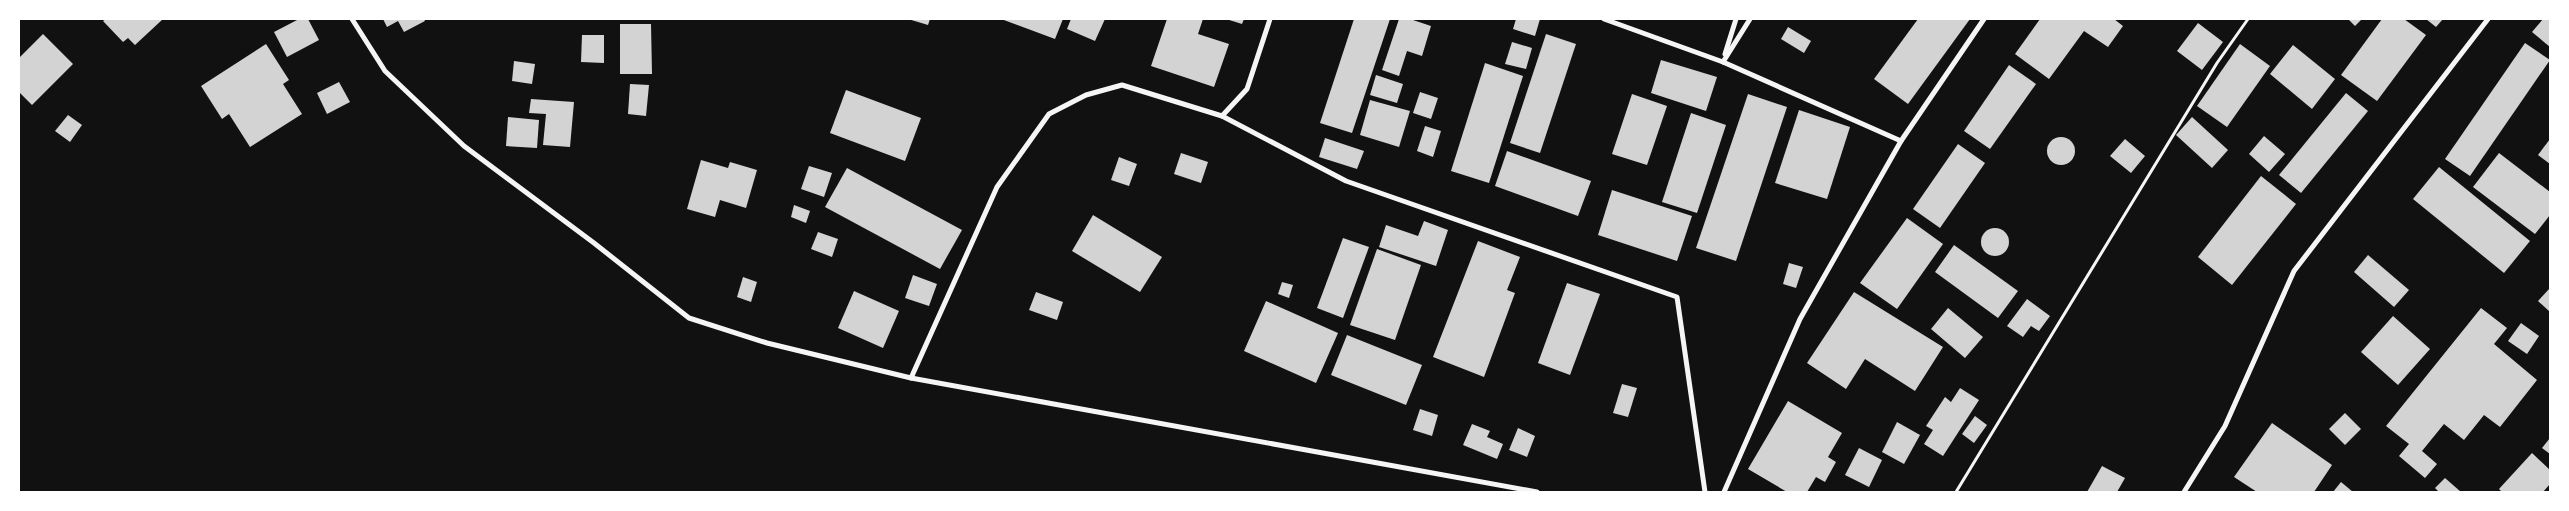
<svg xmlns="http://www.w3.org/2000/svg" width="2569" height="511" font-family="'PT Serif',serif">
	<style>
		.building { fill: #d3d3d3 }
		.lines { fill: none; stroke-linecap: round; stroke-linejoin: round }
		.path { stroke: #f5f5f5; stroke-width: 3 }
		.minor { stroke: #f5f5f5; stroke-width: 5 }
	</style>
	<rect width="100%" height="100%" fill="#111"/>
	<!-- building -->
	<g class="building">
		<path d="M106,19h57l-28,26 -7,-7 -5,4 -20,-21z"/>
		<path d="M299,19h9l11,21 -32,17 -13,-25z"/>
		<path d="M383,19h41l1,2 -21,11 -6,-11 -11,6z"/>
		<path d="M908,19h22l-2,6z"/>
		<path d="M1001,19h62l-8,20z"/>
		<path d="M1071,19h34l-10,22 -28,-12z"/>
		<path d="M1167,19h36l-5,15 31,10 -15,43 -63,-21z"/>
		<path d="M1226,19h18l-2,5z"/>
		<path d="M1354,19h36l-38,114 -32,-10z"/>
		<path d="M1399,19h11l21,7 -9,30 -15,-5 -8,25 -17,-6z"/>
		<path d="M1516,19h24l-5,17 -22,-7z"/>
		<path d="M1918,19h52l-62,85 -34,-25z"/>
		<path d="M2040,19h74l9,7 -15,21 -24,-16 -35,48 -34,-25z"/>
		<path d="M2348,19h14l-7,7z"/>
		<path d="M2382,19h22l22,16 -49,66 -36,-26z"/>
		<path d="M2426,19h17l-7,8z"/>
		<path d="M2543,19h7v28l-18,-15z"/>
		<path d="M2198,23l25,19 -21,28 -25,-19z"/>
		<path d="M620,24h31l1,50h-32z"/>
		<path d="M1788,27l23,14 -7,12 -23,-14z"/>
		<path d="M43,34l30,30 -41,41 -13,-13v-34z"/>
		<path d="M1546,34l30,10 -36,109 -30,-10z"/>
		<path d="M582,35h22v28l-23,-1z"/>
		<path d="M1512,42l20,6 -6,21 -21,-5z"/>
		<path d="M2525,43l25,17 -80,116 -25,-17z"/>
		<path d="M266,44l23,36 -6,4 19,30 -52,33 -21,-33 -7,5 -21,-33z"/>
		<path d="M2240,44l30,22 -43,61 -30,-21z"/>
		<path d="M2293,45l42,34 -23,30 -42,-35z"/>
		<path d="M1661,60l56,17 -11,34 -55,-18z"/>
		<path d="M514,61l21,3 -3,20 -20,-3z"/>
		<path d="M1485,63l38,13 -34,107 -38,-12z"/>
		<path d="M2009,65l27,19 -46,65 -26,-18z"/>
		<path d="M1376,75l27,9 -6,19 -27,-8z"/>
		<path d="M339,82l11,20 -23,12 -10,-21z"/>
		<path d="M630,84l19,1 -3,31 -18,-2z"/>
		<path d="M846,90l75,28 -16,43 -75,-28z"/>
		<path d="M1420,92l18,6 -7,21 -18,-6z"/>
		<path d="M2346,93l22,18 -67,82 -22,-18z"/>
		<path d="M1632,94l35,12 -20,59 -35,-11z"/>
		<path d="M1748,94l39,13 -51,154 -40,-13z"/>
		<path d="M531,99l43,3 -4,45 -27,-2 3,-31 -17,-1z"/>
		<path d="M1370,100l40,11 -11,36 -39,-12z"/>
		<path d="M1799,110l51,17 -23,72 -52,-16z"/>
		<path d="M1691,113l35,12 -29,88 -35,-11z"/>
		<path d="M68,115l14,10 -12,17 -15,-11z"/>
		<path d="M508,117l31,3 -2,28 -31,-2z"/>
		<path d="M2192,117l36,33 -16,18 -36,-33z"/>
		<path d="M1425,126l16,5 -8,26 -16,-6z"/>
		<path d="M2264,136l21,18 -16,18 -20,-18z"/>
		<circle cx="2061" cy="151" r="14"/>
		<path d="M1325,138l39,13 -7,18 -38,-12z"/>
		<path d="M2125,139l20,17 -14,17 -21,-17z"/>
		<path d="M2550,139v25l-12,-9z"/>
		<path d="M1958,144l27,19 -45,65 -27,-19z"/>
		<path d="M1507,151l84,30 -13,35 -83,-30z"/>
		<path d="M1181,153l27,9 -7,21 -27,-9z"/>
		<path d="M2499,153l51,39v23l-15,19 -62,-47z"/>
		<path d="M1119,157l18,7 -8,22 -18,-6z"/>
		<path d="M701,160l27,8 2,-6 27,8 -11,38 -26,-8 -5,17 -28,-8z"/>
		<path d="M809,166l23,7 -8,24 -23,-8z"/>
		<path d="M2439,167l91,74 -26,32 -91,-74z"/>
		<path d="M847,168l115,62 -22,39 -115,-62z"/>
		<path d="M2261,176l35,28 -64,81 -34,-28z"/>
		<path d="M1612,190l80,26 -15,45 -79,-26z"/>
		<path d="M794,205l16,6 -4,12 -15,-6z"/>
		<path d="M1093,215l69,42 -22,35 -68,-41z"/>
		<path d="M1907,218l36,26 -46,65 -37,-26z"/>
		<path d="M1424,221l24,9 -12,36 -57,-19 7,-22 32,11z"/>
		<circle cx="1995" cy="242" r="14"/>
		<path d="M818,232l20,7 -6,18 -21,-8z"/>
		<path d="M1343,238l26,9 -26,71 -26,-10z"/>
		<path d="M1478,241l42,16 -13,33 8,3 -31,84 -51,-20z"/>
		<path d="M1954,245l64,46 -20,27 -63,-46z"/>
		<path d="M1377,249l44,16 -26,75 -45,-15z"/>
		<path d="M2368,255l41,35 -15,17 -40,-35z"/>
		<path d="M1789,263l14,4 -7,21 -13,-4z"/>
		<path d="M913,275l24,9 -8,22 -24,-8z"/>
		<path d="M743,277l14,5 -6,20 -14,-5z"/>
		<path d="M1282,282l11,3 -4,13 -11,-4z"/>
		<path d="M1567,283l33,11 -30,81 -32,-12z"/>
		<path d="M2550,288v24l-12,-11z"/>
		<path d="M854,291l45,20 -16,37 -45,-20z"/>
		<path d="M1036,292l27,10 -6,18 -28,-10z"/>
		<path d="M1854,292l89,55 -28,44 -50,-32 -19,30 -39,-26z"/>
		<path d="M2027,299l23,17 -11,15 -8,-5 -8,11 -16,-11z"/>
		<path d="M1266,301l72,32 -22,50 -72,-32z"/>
		<path d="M1948,308l35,29 -18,21 -34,-29z"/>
		<path d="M2481,308l26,20 -13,16 43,36 -37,47 -16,-12 -20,25 -20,-16 -22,27 15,13 -12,14 -26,-22 10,-12 -23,-18z"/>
		<path d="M2393,316l37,33 -32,36 -37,-33z"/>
		<path d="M2521,323l18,13 -12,18 -19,-13z"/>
		<path d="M1347,335l75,30 -16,40 -75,-30z"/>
		<path d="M1622,384l15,4 -9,29 -15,-4z"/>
		<path d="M1960,388l19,12 -36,56 -19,-12 9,-14 -7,-4 19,-29 6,5z"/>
		<path d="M1788,401l54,32 -14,24 8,5 -11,20 -9,-5 -9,15h-20l-39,-23z"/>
		<path d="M1420,409l18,6 -6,21 -19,-6z"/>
		<path d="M2345,413l16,16 -16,16 -16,-16z"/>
		<path d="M1975,416l12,9 -13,18 -12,-9z"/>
		<path d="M1897,422l23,13 -16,29 -22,-12z"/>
		<path d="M2272,423l60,42 -18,27h-57l-23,-15z"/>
		<path d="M1472,424l18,7 -3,6 16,7 -6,15 -34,-14z"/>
		<path d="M1518,428l17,8 -8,21 -18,-7z"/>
		<path d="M2550,438v16l-8,-6z"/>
		<path d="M1859,448l23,12 -13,27 -24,-12z"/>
		<path d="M2532,453l18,17v14l-7,8h-41l-3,-3z"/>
		<path d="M2102,466l23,12 -8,14h-30z"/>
		<path d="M2445,478l16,14h-22l-4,-4z"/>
		<path d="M2341,482l12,10h-20z"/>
	</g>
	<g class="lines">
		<!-- path -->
		<path class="path" d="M1956,492l261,-429 31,-44"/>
		<!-- minor -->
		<g class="minor">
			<path d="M352,19l33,52 79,75 130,97 95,75 78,25 144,35 626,114"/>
			<path d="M1604,19l119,43 178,79"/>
			<path d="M1725,54l11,-35"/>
			<path d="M1723,62l27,-43"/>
			<path d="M1222,116l124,65 331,116 28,195"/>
			<path d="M911,378l86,-191 52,-73 37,-19 36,-10 100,31 25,-27 23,-70"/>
			<path d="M1724,492l76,-173 101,-178 83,-122"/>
			<path d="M2184,492l41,-66 69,-155 194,-252"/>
		</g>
	</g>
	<!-- border -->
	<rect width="2569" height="511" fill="none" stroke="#ffffff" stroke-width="40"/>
</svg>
